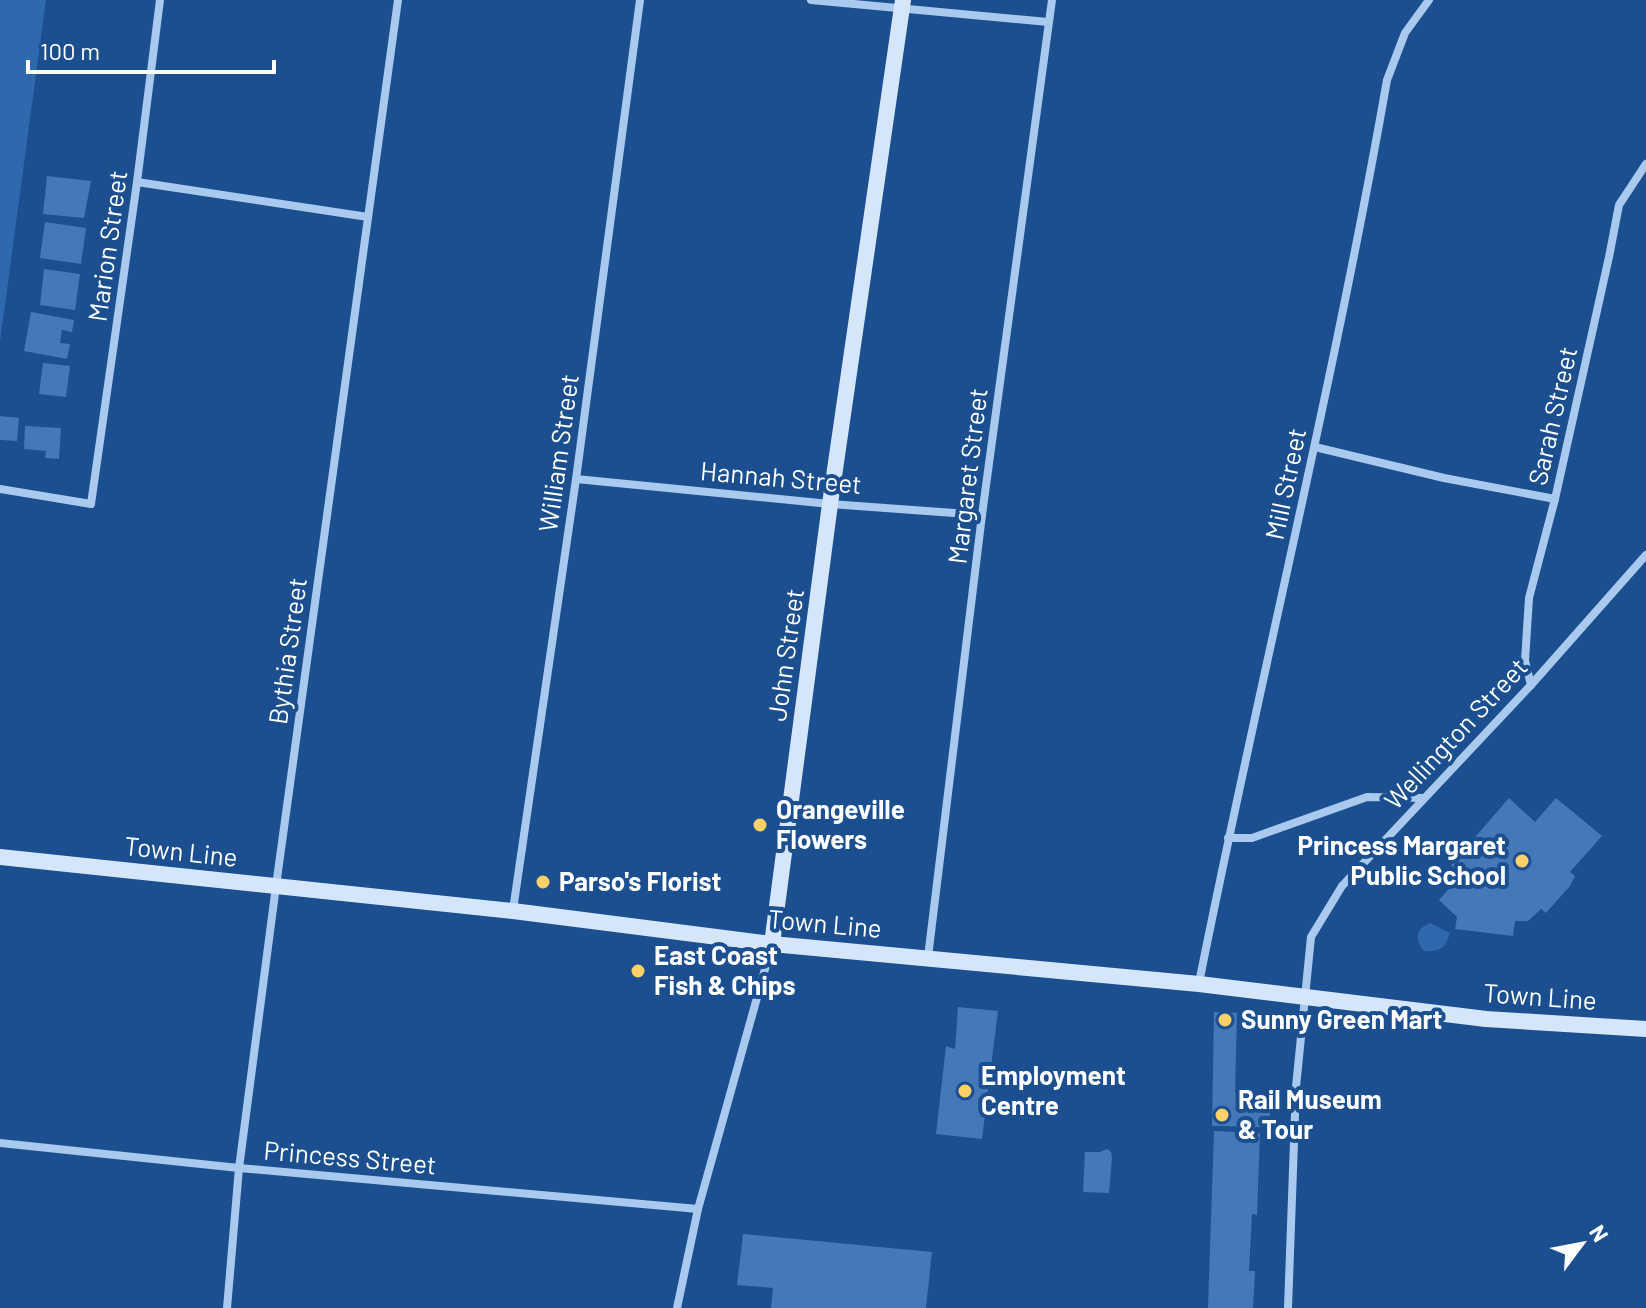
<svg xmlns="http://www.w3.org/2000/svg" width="1646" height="1308" font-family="Barlow,sans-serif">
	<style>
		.green { fill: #2e69ad }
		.building { fill: #4478b7 }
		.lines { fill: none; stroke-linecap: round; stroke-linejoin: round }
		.minor { stroke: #a9c9ee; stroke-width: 8 }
		.secondary { stroke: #d6e6fa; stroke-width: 16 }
		.poi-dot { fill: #ffd166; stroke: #1b4f8f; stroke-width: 3 }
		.labels { text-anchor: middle; stroke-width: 8; stroke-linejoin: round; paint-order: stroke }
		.street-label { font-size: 26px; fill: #fff; stroke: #1b4f8f }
		.poi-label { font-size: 26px; font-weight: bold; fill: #fff; stroke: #1b4f8f; text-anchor: start }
	</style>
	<rect width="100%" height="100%" fill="#1b4f8f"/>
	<!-- green -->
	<g class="green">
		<path d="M0,0h46l-46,342z"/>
		<path d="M1430,923l20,10c-5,16 -10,19 -26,18 -9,-11 -9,-22 6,-28z"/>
	</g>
	<!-- building -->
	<g class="building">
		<path d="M47,176l44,5 -7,37 -41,-4z"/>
		<path d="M45,222l41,6 -5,36 -41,-6z"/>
		<path d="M44,269l36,5 -5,36 -35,-5z"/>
		<path d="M31,312l43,8 -2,12 -10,-2 -2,13 10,1 -3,15 -43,-8z"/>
		<path d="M43,363l27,3 -4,31 -27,-3z"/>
		<path d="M0,416l19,2 -2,23 -17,-1z"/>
		<path d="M25,426l36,2 -2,31 -14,-1 1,-7 -22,-2z"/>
		<path d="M1509,798l26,24 21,-24 46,38 -32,36 5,4 -5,10 -24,27 -5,-4 -13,12h-13l-2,15 -58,-7 2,-12 -18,-17 15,-17 -3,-5 6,-7 -6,-6z"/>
		<path d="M958,1007l40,4 -16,128 -46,-5 10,-88 9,3z"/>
		<path d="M1214,1012l23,1 -2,79 35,1v34l-58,-1z"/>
		<path d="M1214,1131l46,2 -3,82 -5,-1 -3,57h6l-2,37h-45z"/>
		<path d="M1107,1149l4,3 1,6 -3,35 -26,-1 2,-40h15z"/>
		<path d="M743,1234l189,18 -6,56h-155l2,-20 -36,-3z"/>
	</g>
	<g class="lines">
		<!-- minor -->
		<g class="minor">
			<path d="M811,0l237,22"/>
			<path d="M137,182l231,35"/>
			<path d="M1315,447l129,31 111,21"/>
			<path d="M576,479l254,25 152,11"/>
			<path d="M0,489l91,15 46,-322 23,-182"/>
			<path d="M1531,685l-6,-24 4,-63 26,-99 54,-242 10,-52 27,-41"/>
			<path d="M1228,838h24l115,-41 56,1"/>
			<path d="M513,910l63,-431 64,-479"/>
			<path d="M928,957l54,-442 70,-515"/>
			<path d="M1199,983c60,-301 135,-600 188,-903l18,-47 24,-33"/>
			<path d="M0,1143l239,25 459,41"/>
			<path d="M227,1308l12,-140 37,-282 122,-886"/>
			<path d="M677,1308l21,-99 74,-265"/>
			<path d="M1288,1308l8,-221 15,-150 31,-51 189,-201 115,-130"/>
		</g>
		<!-- secondary -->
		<g class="secondary">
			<path d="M0,857l513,54 259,33 427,40 287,35 160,10"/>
			<path d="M772,944l58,-440 73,-504"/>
		</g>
	</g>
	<!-- markers -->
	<g class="poi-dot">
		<circle cx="760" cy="825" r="8"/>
		<circle cx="1522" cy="861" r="8"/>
		<circle cx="543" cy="882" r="8"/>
		<circle cx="638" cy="971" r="8"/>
		<circle cx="1225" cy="1020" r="8"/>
		<circle cx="965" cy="1091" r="8"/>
		<circle cx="1222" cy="1115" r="8"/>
	</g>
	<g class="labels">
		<!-- street labels -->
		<g class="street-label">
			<text transform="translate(108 246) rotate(-82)" y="9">Marion Street</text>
			<text transform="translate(1553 416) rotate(-77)" y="9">Sarah Street</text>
			<text transform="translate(559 453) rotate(-82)" y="9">William Street</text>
			<text transform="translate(968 476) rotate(-83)" y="9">Margaret Street</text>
			<text transform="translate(781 478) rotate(5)" y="9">Hannah Street</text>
			<text transform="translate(1286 484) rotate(-78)" y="9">Mill Street</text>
			<text transform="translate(288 651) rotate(-82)" y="9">Bythia Street</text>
			<text transform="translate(786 655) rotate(-82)" y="9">John Street</text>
			<text transform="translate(1456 734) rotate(-47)" y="9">Wellington Street</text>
			<text transform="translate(181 852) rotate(6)" y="9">Town Line</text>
			<text transform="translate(825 924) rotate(5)" y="9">Town Line</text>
			<text transform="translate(1540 997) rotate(4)" y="9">Town Line</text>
			<text transform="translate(350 1158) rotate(5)" y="9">Princess Street</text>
		</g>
		<!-- poi labels -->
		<g class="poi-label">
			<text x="776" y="819">Orangeville<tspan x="776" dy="30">Flowers</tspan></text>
			<text x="1506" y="855" text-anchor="end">Princess Margaret<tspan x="1506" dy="30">Public School</tspan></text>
			<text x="559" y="891">Parso's Florist</text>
			<text x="654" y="965">East Coast<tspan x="654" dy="30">Fish &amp; Chips</tspan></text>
			<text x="1241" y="1029">Sunny Green Mart</text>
			<text x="981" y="1085">Employment<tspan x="981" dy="30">Centre</tspan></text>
			<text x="1238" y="1109">Rail Museum<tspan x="1238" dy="30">&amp; Tour</tspan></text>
		</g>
	</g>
	<!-- north arrow -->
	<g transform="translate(1582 1244) rotate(58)" stroke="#1b4f8f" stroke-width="6" paint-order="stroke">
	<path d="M0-6L14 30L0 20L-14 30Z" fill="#ffffff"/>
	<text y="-12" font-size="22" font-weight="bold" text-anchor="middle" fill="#ffffff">N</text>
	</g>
	<!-- scale -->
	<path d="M28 60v12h246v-12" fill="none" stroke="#ffffff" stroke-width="4"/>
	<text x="40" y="60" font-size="24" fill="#ffffff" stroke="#1b4f8f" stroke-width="6" paint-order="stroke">100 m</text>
</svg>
